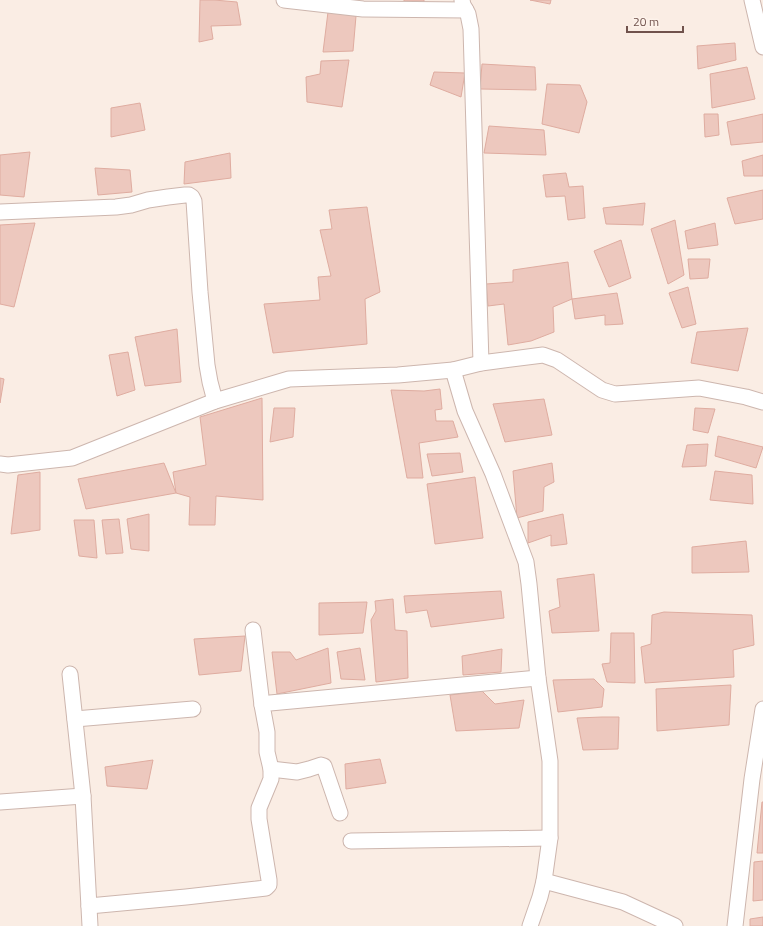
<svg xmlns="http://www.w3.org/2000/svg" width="763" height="926" font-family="'Titillium Web',sans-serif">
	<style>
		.building { fill: #edc8be; stroke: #dfaca0 }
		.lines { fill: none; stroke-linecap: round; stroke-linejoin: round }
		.minor-casing { stroke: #cdb6ae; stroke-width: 17 }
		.minor { stroke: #fff; stroke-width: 15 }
	</style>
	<rect width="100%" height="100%" fill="#faede4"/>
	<!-- building -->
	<g class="building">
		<path d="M200,0h14l23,2 4,23 -30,1 2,13 -14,3z"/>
		<path d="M404,0h20v5l-20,-1z"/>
		<path d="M530,0h21l-1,4z"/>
		<path d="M328,12l28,4 -3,35 -30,1z"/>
		<path d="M735,43l1,17 -38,9 -1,-23z"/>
		<path d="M349,60l-7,47 -35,-5 -1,-25 14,-3 1,-13z"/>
		<path d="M482,64l53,3 1,23 -56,-1z"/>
		<path d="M747,67l8,32 -43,9 -2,-34z"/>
		<path d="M434,72l31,1 -4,24 -31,-12z"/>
		<path d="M547,84l33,1 7,17 -8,31 -37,-9z"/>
		<path d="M140,103l5,27 -34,7v-29z"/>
		<path d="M704,114h14l1,21 -14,2z"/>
		<path d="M763,114v28l-32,3 -4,-23z"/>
		<path d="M489,126l55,4 2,25 -62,-2z"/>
		<path d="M30,152l-6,45 -24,-2v-40z"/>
		<path d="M230,153l1,25 -47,6 1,-22z"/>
		<path d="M763,155v21h-19l-2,-15z"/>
		<path d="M95,168l35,2 2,22 -34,3z"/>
		<path d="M566,173l3,14 14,-1 2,32 -17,2 -3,-24 -19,1 -3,-22z"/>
		<path d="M763,190v29l-28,5 -8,-26z"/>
		<path d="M645,203l-2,22 -37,-1 -3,-16z"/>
		<path d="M367,207l13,85 -15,7 2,45 -94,9 -9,-49 56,-4 -2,-23 13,-1 -11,-46 12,-1 -3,-19z"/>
		<path d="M675,220l9,55 -16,9 -17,-55z"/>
		<path d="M35,223l-21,84 -14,-3v-79z"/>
		<path d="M715,223l3,22 -30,4 -3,-18z"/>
		<path d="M621,240l10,38 -22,9 -15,-36z"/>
		<path d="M688,259h22l-2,19 -18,1z"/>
		<path d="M568,262l4,37 -19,8 1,25 -23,9 -23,4 -4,-41 -16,2 -2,-22 27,-2v-12z"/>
		<path d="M688,287l8,37 -14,4 -13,-35z"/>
		<path d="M617,293l6,31 -18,1v-10l-30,4 -3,-20z"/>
		<path d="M748,328l-10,43 -47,-8 6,-31z"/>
		<path d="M177,329l4,53 -36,4 -10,-49z"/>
		<path d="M128,352l7,38 -18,6 -8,-41z"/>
		<path d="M0,378l4,1 -4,24z"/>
		<path d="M440,389l2,20 -7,1 1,11h17l5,16 -39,6 4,35h-16l-16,-88 33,1z"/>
		<path d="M262,398l1,102 -47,-4 -1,29h-26l1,-28 -14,-4 -3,-21 33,-7 -6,-48z"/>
		<path d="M544,399l8,36 -47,7 -12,-38z"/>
		<path d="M274,408h21l-2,29 -23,5z"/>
		<path d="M695,408l20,1 -7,24 -15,-3z"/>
		<path d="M718,436l45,11 -7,21 -41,-12z"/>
		<path d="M708,444l-2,22 -24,1 5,-22z"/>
		<path d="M460,453l3,19 -31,4 -5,-22z"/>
		<path d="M164,463l12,30 -90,16 -8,-30z"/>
		<path d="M552,463l2,19 -10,5 -1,24 -26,7 -4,-47z"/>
		<path d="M715,471l37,4 1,29 -43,-4z"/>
		<path d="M40,472v58l-29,4 7,-59z"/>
		<path d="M475,477l8,61 -48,6 -8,-60z"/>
		<path d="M149,514v37l-18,-2 -4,-30z"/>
		<path d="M563,514l4,30 -16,2v-11l-23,8v-21z"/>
		<path d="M119,519l4,34 -17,1 -4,-34z"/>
		<path d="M74,520h20l3,38 -18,-2z"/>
		<path d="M746,541l3,31 -57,1v-26z"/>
		<path d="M594,574l5,57 -47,2 -3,-22 11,-4 -3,-28z"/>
		<path d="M501,591l3,27 -73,9 -4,-17 -21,3 -2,-17z"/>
		<path d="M393,599l2,31 12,1 1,47 -32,4 -5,-62 5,-9 -1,-10z"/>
		<path d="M367,602l-4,31 -44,2v-32z"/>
		<path d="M664,612l88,3 2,30 -21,5 1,27 -89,6 -4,-36 10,-3 1,-29z"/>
		<path d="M611,633h23l1,50 -28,-1 -5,-18 8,-1z"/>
		<path d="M245,636l-4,35 -42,4 -5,-36z"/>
		<path d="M328,648l3,35 -54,11 -5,-42h18l6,8z"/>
		<path d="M360,648l5,32 -24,-1 -4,-27z"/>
		<path d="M502,649l-1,23 -38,3 -1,-19z"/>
		<path d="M594,679l10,10 -2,18 -44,5 -5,-32z"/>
		<path d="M731,685l-2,40 -72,6 -1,-42z"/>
		<path d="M482,691l13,13 29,-4 -5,28 -63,3 -6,-36z"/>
		<path d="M602,717h17l-1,32 -35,1 -6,-32z"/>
		<path d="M380,759l6,24 -40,6 -1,-25z"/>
		<path d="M153,760l-6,29 -40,-3 -2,-19z"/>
		<path d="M762,802h1v51h-6z"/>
		<path d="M763,861v39l-10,1 1,-39z"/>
		<path d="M763,917v9h-13v-7z"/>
	</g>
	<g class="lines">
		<!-- minor casing -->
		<g class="minor-casing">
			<g id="minor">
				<path d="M284,0l79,9 103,1"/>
				<path d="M462,0l1,5 5,9 3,15 10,334"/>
				<path d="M752,0l11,47"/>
				<path d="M0,212l116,-5 15,-2 17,-5 20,-3 17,-2h4l3,2 2,4 6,91 7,73 3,17 5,19"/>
				<path d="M453,370l12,41 28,63 33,88 3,22 9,94 12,83v77l-6,43 -4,16 -10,29"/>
				<path d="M0,464l8,1 64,-7 143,-57 74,-22 109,-4 55,-5 28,-7 62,-8 14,5 45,30 13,4 84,-6 47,9 17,5"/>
				<path d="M253,630l9,75"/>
				<path d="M70,674l13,122 7,130"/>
				<path d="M75,719l118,-10"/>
				<path d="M271,769l26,3 12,-3 12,-4 3,1 16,47"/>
				<path d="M0,802l83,-6"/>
				<path d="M351,841l199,-3"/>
				<path d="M544,881l79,21 52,24"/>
				<path d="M89,906l97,-9 80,-9 3,-3v-5l-10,-61v-11l12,-29v-10l-4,-17v-20l-5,-27 8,-2 268,-25"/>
				<path d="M735,926l17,-147 11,-70"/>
			</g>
		</g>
		<!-- minor -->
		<use href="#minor" class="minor"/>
	</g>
	<!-- scale -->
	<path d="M627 26v6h56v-6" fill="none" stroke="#70524c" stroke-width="2"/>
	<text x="633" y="26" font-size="12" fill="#70524c" stroke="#fdf2ea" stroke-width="3" paint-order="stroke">20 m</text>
</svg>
